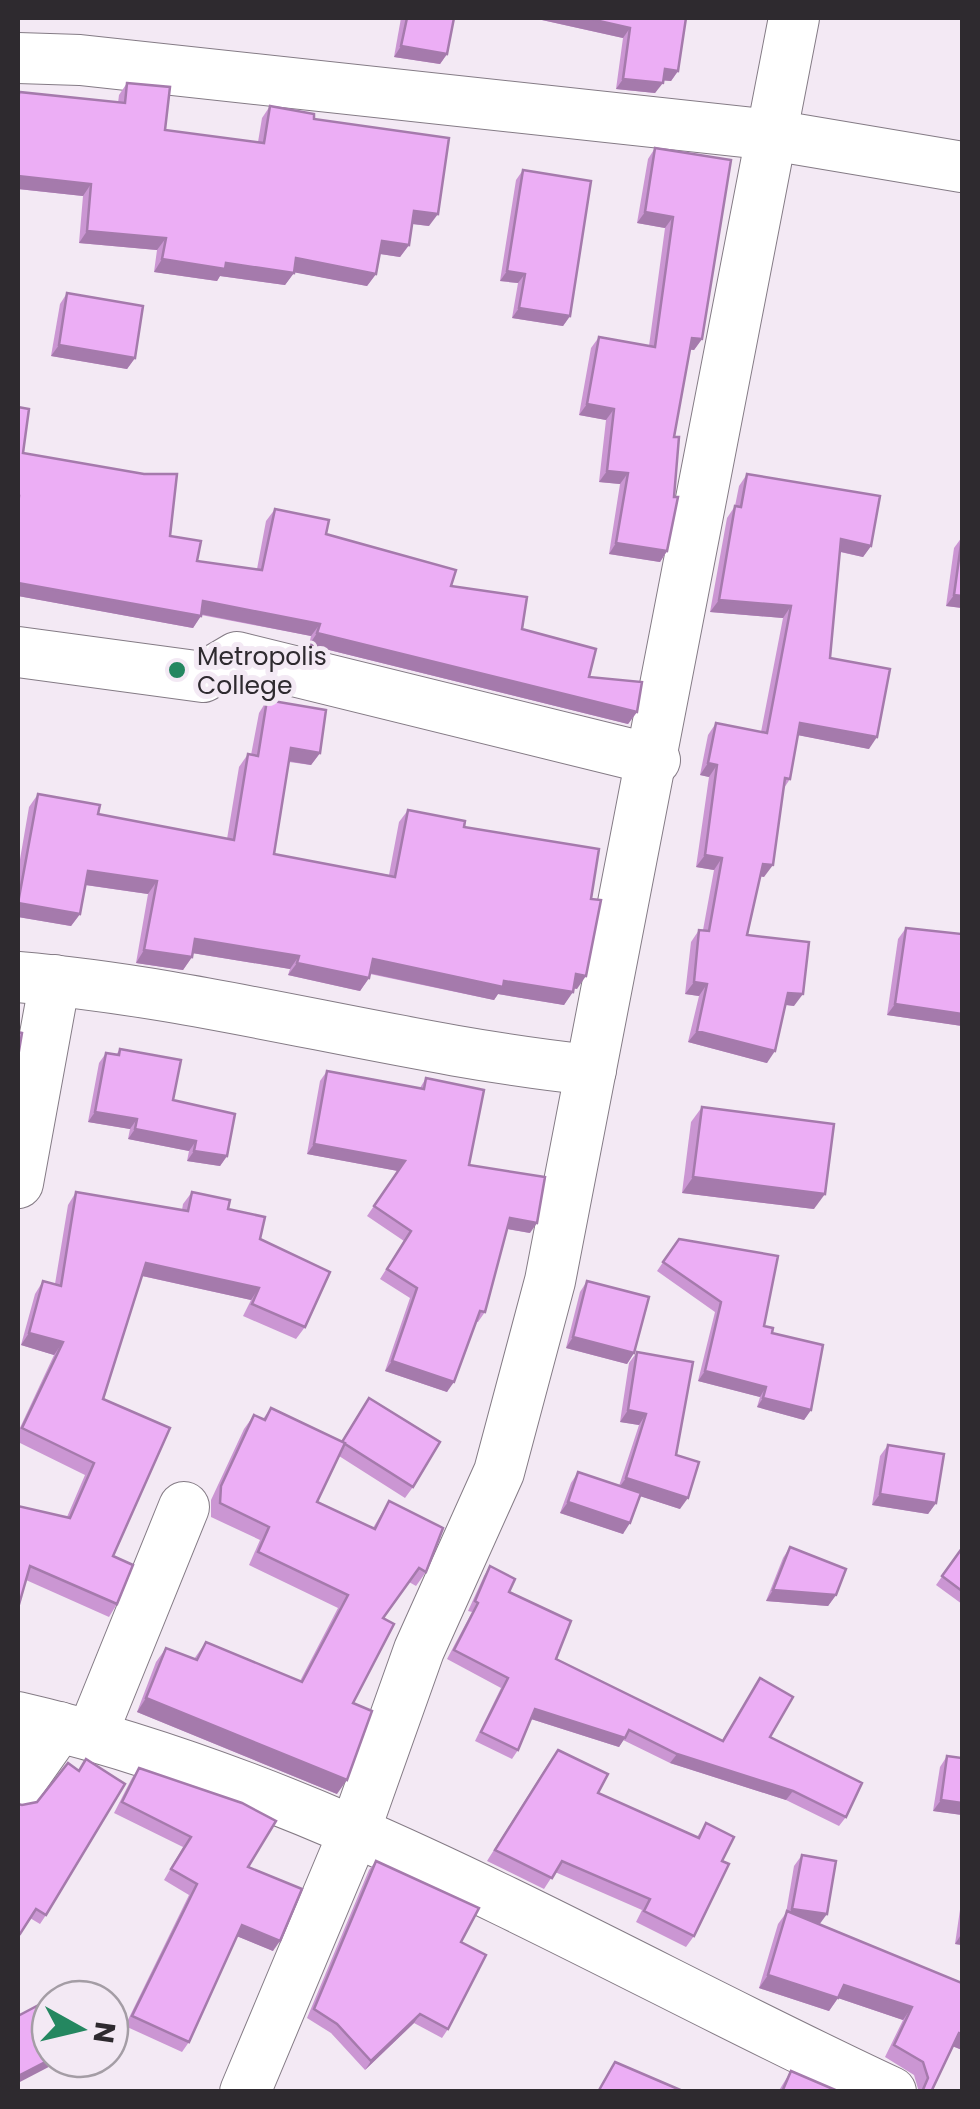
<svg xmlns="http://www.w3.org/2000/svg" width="980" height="2109" font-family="Poppins,sans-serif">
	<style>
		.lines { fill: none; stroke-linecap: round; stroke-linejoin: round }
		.minor-casing { stroke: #847b85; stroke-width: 52 }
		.minor { stroke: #fff; stroke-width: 50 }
		.wall { fill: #cb96d3 }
		.shaded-wall { fill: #a57aac }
		.building { fill: #ecaef5; stroke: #a57aac; stroke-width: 2.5 }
		.poi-dot { fill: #248760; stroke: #f3e9f4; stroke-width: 4 }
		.labels { text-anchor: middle; stroke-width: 10; stroke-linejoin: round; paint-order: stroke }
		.poi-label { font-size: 25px; fill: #2e2a2f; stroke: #f3e9f4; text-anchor: start }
	</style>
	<rect width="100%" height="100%" fill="#f3e9f4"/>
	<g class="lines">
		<!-- minor casing -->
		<g class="minor-casing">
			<g id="minor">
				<path d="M18,58l62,2 692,75 190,32"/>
				<path d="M18,652l185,25 34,-20 418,103"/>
				<path d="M18,977c192,16 381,73 573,93"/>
				<path d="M18,1183l37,-203"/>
				<path d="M18,1717c309,71 587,242 873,375"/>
				<path d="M92,1734l92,-227"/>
				<path d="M18,1785l41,-58"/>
				<path d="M245,2092l110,-262 64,-180 80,-178 51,-191 244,-1263"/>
			</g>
		</g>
		<!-- minor -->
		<use href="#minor" class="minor"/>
	</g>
	<!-- wall -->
	<g class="wall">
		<path d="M401,18h53l-7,36 -7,10 -46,-7z"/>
		<path d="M533,18h153l-8,53 -7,10 -8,-1 -8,13 -39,-4 7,-51z"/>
		<path d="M127,83l38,47 93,12 4,-24 8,-12 44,13 115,107 -17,-2 -3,21 -9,12 -20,-3 -4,20 -9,12 -73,-14 -9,13 -65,-9 -3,5 -63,-9 3,-22 -78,-7 4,-47 -65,-7v-94l1,-3 99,11 1,-8z"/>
		<path d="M655,148l47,191 -8,11 -4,-1 -16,88 -7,114 -7,11 -51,-8 11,-70 -21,-2 7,-62 -27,-5 12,-67 8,-11 50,9 16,-118 -28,-5 11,-64z"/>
		<path d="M523,170l47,146 -7,10 -51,-8 6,-35 -18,-2 16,-101z"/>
		<path d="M67,293l68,65 -8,11 -76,-13 9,-52z"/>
		<path d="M18,407l5,46 147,83 27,25 60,8 9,-48 9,-12 51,25 125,52 71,43 115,83 -9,12 -319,-79 2,-9 -110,-21 -8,13 -175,-32z"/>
		<path d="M747,474l124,72 -8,11 -23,-5 -10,106 39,91 -71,-14 -8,44 -6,9 -20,89 -4,-1 -13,59 47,71 -9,-1 -18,58 -79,-21 11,-46 -14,-2 6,-52 8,-12h4l11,-60 -18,-3 13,-90 -9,-2 8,-40 8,-12 45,9 22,-114 -73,-6 17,-94 8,-12 4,-20z"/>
		<path d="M962,537v71l-16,-2 8,-58z"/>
		<path d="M267,700l53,53 -9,12 -22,-3 -15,92 115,21 10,-53 9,-12 56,17 113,162 -3,-1 -10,17 -66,-11 -4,6 -124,-26 -1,4 -9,13 -72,-16 2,-6 -98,-16v4l-9,13 -47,-7 12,-69 -63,-9 -5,29 -9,12 -53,-9v-46l11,-64 9,-13 60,20 129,25 12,-72 9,-13 3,1 8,-42z"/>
		<path d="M906,928l56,6v92l-75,-11 11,-76z"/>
		<path d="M120,1049l107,107 -7,10 -33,-5 2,-10 -61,-12 2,-10 -42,-7 11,-59 7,-10 10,2z"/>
		<path d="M327,1071l93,17 6,-10 43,87 61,68 -23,-4 -22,83 -7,10h-2l-29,70 -62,-21 25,-73 -30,-19 24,-38 -37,-25 31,-45 -91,-17 13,-73z"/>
		<path d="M702,1107l112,102 -132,-16 9,-71z"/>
		<path d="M76,1192l106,18 1,-6 9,-12 36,17 32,30 45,88 -9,12 -53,-23 8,-16 -109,-24 -39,123 14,205 -8,13 -83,-37 -8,-74 49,11 18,-42 -67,-33v-10l36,-77 -33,-10 14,-51 8,-13 12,3 13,-79z"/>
		<path d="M679,1239l85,87 47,84 -7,10 -47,-13 3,-10 -62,-16 17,-69 -58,-41z"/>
		<path d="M587,1281l47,72 -7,11 -61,-16 14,-56z"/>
		<path d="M637,1352l39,103 4,54 -40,-13 -17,38 -63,-21 11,-30 7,-11 41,14 20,-61 -19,-3 9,-59z"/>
		<path d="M271,1408l70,33 72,46 -8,11 -66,-42 -22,46 56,26 16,-27 37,71 -10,14 -7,-4 -25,36 -31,85 -16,91 -200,-82 19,-50 10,-14 28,11 12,-17 94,39 38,-73 -89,-43 11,-25 -49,-23v-17l33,-71 10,-14 9,4z"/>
		<path d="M888,1445l48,58 -8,11 -56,-9 8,-49z"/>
		<path d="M790,1547l46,48 -8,11 -62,-5 17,-43z"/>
		<path d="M960,1551l2,2v51l-26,-19z"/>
		<path d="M490,1566l66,93 166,82 38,-63 10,59 76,80 -7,9 -53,-26 -116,-37 -47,-23 -4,7 -88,-28 -13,31 -6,9 -37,-18 26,-53 -54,-29 25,-47 -4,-1 16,-35z"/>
		<path d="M947,1756l15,59 -29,-4 7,-44z"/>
		<path d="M550,1761l48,32 99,44 9,-14 16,38 -28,75 -8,11 -50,-25 6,-12 -87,-38 -11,17 -57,-28z"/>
		<path d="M139,1768l109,99 25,84 -36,-15 -48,106 -7,10 -57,-26 64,-131 -25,-15 19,-33 -69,-34 18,-35z"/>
		<path d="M18,1804l28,111 -6,9 -10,-6 -12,20z"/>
		<path d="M802,1855l17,69 143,59v67l-10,-4 -21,46h-12l-5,-17 -29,-18 18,-37 -65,-22 -9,13 -70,-23 19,-64 8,-11 8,-47z"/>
		<path d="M376,1861l85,81 -13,87 -6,9 -28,-15 -49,47 -34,-37 -24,-15 62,-148z"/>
		<path d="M962,1896v49l-7,-1z"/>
		<path d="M791,2071l49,21h-62z"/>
	</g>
	<!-- shaded-wall -->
	<g class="shaded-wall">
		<path d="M533,18h53l44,10 -7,10z"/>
		<path d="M401,46l46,8 -7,10 -46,-7z"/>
		<path d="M665,69l13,2 -7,10 -14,-1z"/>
		<path d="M623,79l40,4 -8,10 -39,-4z"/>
		<path d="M18,176l73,8 -8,12 -65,-7z"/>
		<path d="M414,211l24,3 -9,12 -24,-3z"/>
		<path d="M645,212l28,5 -8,11 -28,-5z"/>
		<path d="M87,231l79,7 -9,12 -78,-7z"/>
		<path d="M382,241l27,4 -9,12 -26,-4z"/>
		<path d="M296,258l80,16 -9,12 -80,-15z"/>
		<path d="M162,259l64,4 68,10 -9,12 -65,-9 -3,5 -63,-9z"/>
		<path d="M507,271l18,3 -7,9 -18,-2z"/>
		<path d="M519,308l51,8 -7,10 -51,-8z"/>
		<path d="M692,338l10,1 -8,11 -10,-1z"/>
		<path d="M59,345l76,13 -8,11 -76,-13z"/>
		<path d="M587,404l27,5 -8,11 -27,-5z"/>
		<path d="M607,471l21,2 -8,11 -21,-2z"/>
		<path d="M841,539l30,7 -8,11 -30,-7z"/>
		<path d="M616,543l51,8 -7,11 -51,-8z"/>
		<path d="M18,583l183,33 -8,12 -175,-32z"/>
		<path d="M954,595l8,1v12l-16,-2z"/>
		<path d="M719,600l72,6 -8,12 -73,-6z"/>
		<path d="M203,601l117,23 -9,12 -116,-23z"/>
		<path d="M317,633l320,79 -9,12 -319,-79z"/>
		<path d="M800,723l77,14 -8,12 -77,-15z"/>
		<path d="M291,748l29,5 -9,12 -29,-5z"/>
		<path d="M708,763l9,2 -8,12 -9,-2z"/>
		<path d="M705,855l17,3 -8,12 -18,-3z"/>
		<path d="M763,864l10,1 -9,12 -10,-2z"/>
		<path d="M88,871l69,10 -9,13 -69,-10z"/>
		<path d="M18,903l62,11 -9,12 -53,-9z"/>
		<path d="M195,939l104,17 -9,13 -104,-17z"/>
		<path d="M144,950l48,7 -9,13 -47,-7z"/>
		<path d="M373,959l200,33 -9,13 -66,-11 -4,6 -130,-28z"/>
		<path d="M297,963l72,15 -9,13 -72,-16z"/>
		<path d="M576,974l10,2 -9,13 -10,-2z"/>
		<path d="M694,982l13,2 -8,12 -14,-2z"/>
		<path d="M788,993l15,1 -9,12 -14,-2z"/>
		<path d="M895,1004l67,10v12l-75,-11z"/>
		<path d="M697,1031l78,20 -8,12 -79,-21z"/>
		<path d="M95,1112l42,7 -7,10 -42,-7z"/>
		<path d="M135,1129l61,12 -7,10 -61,-12z"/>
		<path d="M314,1144l91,17 -7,10 -91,-17z"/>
		<path d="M194,1151l33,5 -7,10 -33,-5z"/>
		<path d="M693,1177l132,17 -11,15 -132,-16z"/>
		<path d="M510,1218l27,5 -7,10 -27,-5z"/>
		<path d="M146,1263l113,25 -8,12 -113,-25z"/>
		<path d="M29,1333l34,9 -9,13 -33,-10z"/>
		<path d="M573,1337l61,16 -7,11 -61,-16z"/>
		<path d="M392,1361l62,21 -7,10 -62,-21z"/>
		<path d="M705,1371l61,16 -6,10 -62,-16z"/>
		<path d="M763,1398l48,12 -7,10 -47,-13z"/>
		<path d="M628,1410l18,4 -7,11 -19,-3z"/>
		<path d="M626,1478l62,20 -8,11 -62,-20z"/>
		<path d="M880,1494l56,9 -8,11 -56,-9z"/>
		<path d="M568,1502l62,21 -7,11 -63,-21z"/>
		<path d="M773,1590l63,5 -8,11 -62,-5z"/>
		<path d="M146,1698l201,82 -10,14 -200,-82z"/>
		<path d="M535,1709l90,29 -6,9 -91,-29z"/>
		<path d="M677,1754l116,37 -7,9 -116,-37z"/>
		<path d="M941,1800l21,3v12l-29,-4z"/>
		<path d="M792,1909l35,5 -8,11 -35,-5z"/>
		<path d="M242,1925l38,16 -7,10 -39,-16z"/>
		<path d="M962,1933v12l-7,-1z"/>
		<path d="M768,1975l70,23 -9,13 -70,-23z"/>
		<path d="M844,1985l68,22 -9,13 -68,-23z"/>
		<path d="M420,2014l-6,9 -49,47 6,-9z"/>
		<path d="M959,2033l3,1v16l-12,-5z"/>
		<path d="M51,2059h13l-46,24v-7z"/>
	</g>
	<!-- building -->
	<g class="building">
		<path d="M407,18h47l-7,36 -46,-8z"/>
		<path d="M586,18h100l-8,53 -13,-2 -2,14 -40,-4 7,-51z"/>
		<path d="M127,83l43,4 -5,43 99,13 6,-37 44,8v5l135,19 -11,76 -24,-3 -5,34 -27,-4 -6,33 -80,-16 -2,15 -68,-10 -1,6 -63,-10 4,-21 -79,-7 4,-47 -73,-8v-65l1,-19 106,11z"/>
		<path d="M655,148l76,12 -29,179 -10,-1 -18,99h5l-5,60h4l-11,54 -51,-8 12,-70 -21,-2 7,-62 -27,-5 12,-67 56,10 18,-130 -28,-5z"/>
		<path d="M523,170l68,11 -21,135 -51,-8 6,-34 -18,-3z"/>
		<path d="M67,293l76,13 -8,52 -76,-13z"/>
		<path d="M18,407l11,2 -6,44 121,21h33l-7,62 31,5 -4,20 65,9 13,-61 54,11 -3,14 130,36 -5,16 76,11 -5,32 74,20 -7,28 53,5 -5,30 -320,-79 3,-9 -117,-23 -2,15 -183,-33v-78l1,-9h-1z"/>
		<path d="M747,474l133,22 -9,50 -30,-7 -11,119 60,11 -13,68 -77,-14 -10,56 -5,-1 -12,87 -10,-1 -16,71 62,7 -6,52 -15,-1 -13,58 -78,-20 10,-47 -13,-2 5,-52 10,1 13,-73 -17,-3 12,-90 -9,-2 8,-40 51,10 24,-127 -72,-6 16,-94 6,1z"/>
		<path d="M962,537v59l-8,-1z"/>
		<path d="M267,700l59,10 -6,43 -29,-5 -17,106 121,23 13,-67 57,11 -1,6 135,22 -8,50 10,1 -15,76 -10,-2 -3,18 -69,-11 -1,6 -130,-28 -4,19 -72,-15 2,-7 -104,-17 -3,18 -48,-7 13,-69 -69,-10 -8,43 -62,-11 20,-109 62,11 -2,9 136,26 14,-86 10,2z"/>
		<path d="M906,928l56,6v80l-67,-10z"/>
		<path d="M18,1032l4,1 -4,24z"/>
		<path d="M120,1049l61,11 -8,40 62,14 -8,42 -33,-5 2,-10 -61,-12 2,-10 -42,-7 11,-59 13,2z"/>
		<path d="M327,1071l97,18 2,-11 58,12 -15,75 76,12 -8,46 -27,-5 -25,94 -5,-1 -26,71 -62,-21 25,-73 -30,-19 24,-38 -37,-25 31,-45 -91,-17z"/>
		<path d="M702,1107l132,17 -9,70 -132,-17z"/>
		<path d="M76,1192l112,19 4,-19 38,8 -2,9 37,8 -5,22 70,33 -25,55 -53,-23 7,-16 -113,-25 -43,136 67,29 -57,128 20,9 -16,39 -87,-38 -12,42v-102l52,12 24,-55 -72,-35 41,-86 -34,-9 14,-52 18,5z"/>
		<path d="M679,1239l99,17 -14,70 9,2 -1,5 51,12 -12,65 -48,-12 3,-11 -61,-16 16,-69 -58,-40z"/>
		<path d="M587,1281l62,16 -15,56 -61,-16z"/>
		<path d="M637,1352l56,10 -17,93 23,7 -11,36 -62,-20 20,-64 -18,-4z"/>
		<path d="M369,1398l71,44 -27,45 -71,-45z"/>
		<path d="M271,1408l74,35 -28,59 58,27 14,-28 54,27 -17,44 -7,-4 -36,50 11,6 -41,79 19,8 -25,69 -201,-82 20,-50 31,12 9,-18 96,40 46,-87 -90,-43 11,-25 -49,-24 1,-17 33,-71 11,5z"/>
		<path d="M888,1445l56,9 -8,49 -56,-9z"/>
		<path d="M578,1472l63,21 -11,30 -62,-21z"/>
		<path d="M790,1547l56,22 -10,26 -63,-5z"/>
		<path d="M960,1551l2,2v38l-20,-15z"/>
		<path d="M490,1566l25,13 -6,13 62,29 -15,38 167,82 37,-63 33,19 -23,40 92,46 -16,34 -53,-26 -116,-37 -48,-24 -4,8 -90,-29 -17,41 -37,-18 27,-54 -54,-28 24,-47 -3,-2z"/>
		<path d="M558,1750l50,24 -10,19 101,45 7,-15 28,14 -12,24 7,3 -35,72 -50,-25 6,-12 -88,-38 -10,17 -57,-28z"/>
		<path d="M947,1756l15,2v45l-21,-3z"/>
		<path d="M86,1759l39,25 -79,131 -10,-6 -16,25 -2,-1v-129l4,1 15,-3 31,-39 11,8z"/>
		<path d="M139,1768l103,35 34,18 -28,46 54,22 -22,52 -38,-16 -53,117 -57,-26 65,-132 -26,-15 20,-32 -69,-35z"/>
		<path d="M802,1855l34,6 -9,53 -35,-5z"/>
		<path d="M376,1861l103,47 -18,34 25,13 -38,74 -28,-15 -49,47 -34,-37 -23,-15z"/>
		<path d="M787,1911l175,72v51l-3,-1 -28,59h-9l6,-14 -5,-16 -29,-17 18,-38 -68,-22 -6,13 -70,-23z"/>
		<path d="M61,1994l2,5h-13z"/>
		<path d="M50,1999l1,60 -33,17v-60z"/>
		<path d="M615,2062l70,30h-87z"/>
		<path d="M791,2071l49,21h-58z"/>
	</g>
	<!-- markers -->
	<circle class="poi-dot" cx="177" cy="670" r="10"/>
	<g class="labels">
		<!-- poi labels -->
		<g class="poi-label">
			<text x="197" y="665">Metropolis<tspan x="197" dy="29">College</tspan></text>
		</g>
	</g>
	<!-- border -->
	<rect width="980" height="2109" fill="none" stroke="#2e2a2f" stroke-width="40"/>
	<!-- north arrow -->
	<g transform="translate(80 2029) rotate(98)"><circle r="48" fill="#f3e9f4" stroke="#a49da5" stroke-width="2.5"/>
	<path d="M0-8L18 38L0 25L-18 38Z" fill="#248760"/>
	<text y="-15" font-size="28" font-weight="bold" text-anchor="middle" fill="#2e2a2f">N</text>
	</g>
</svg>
